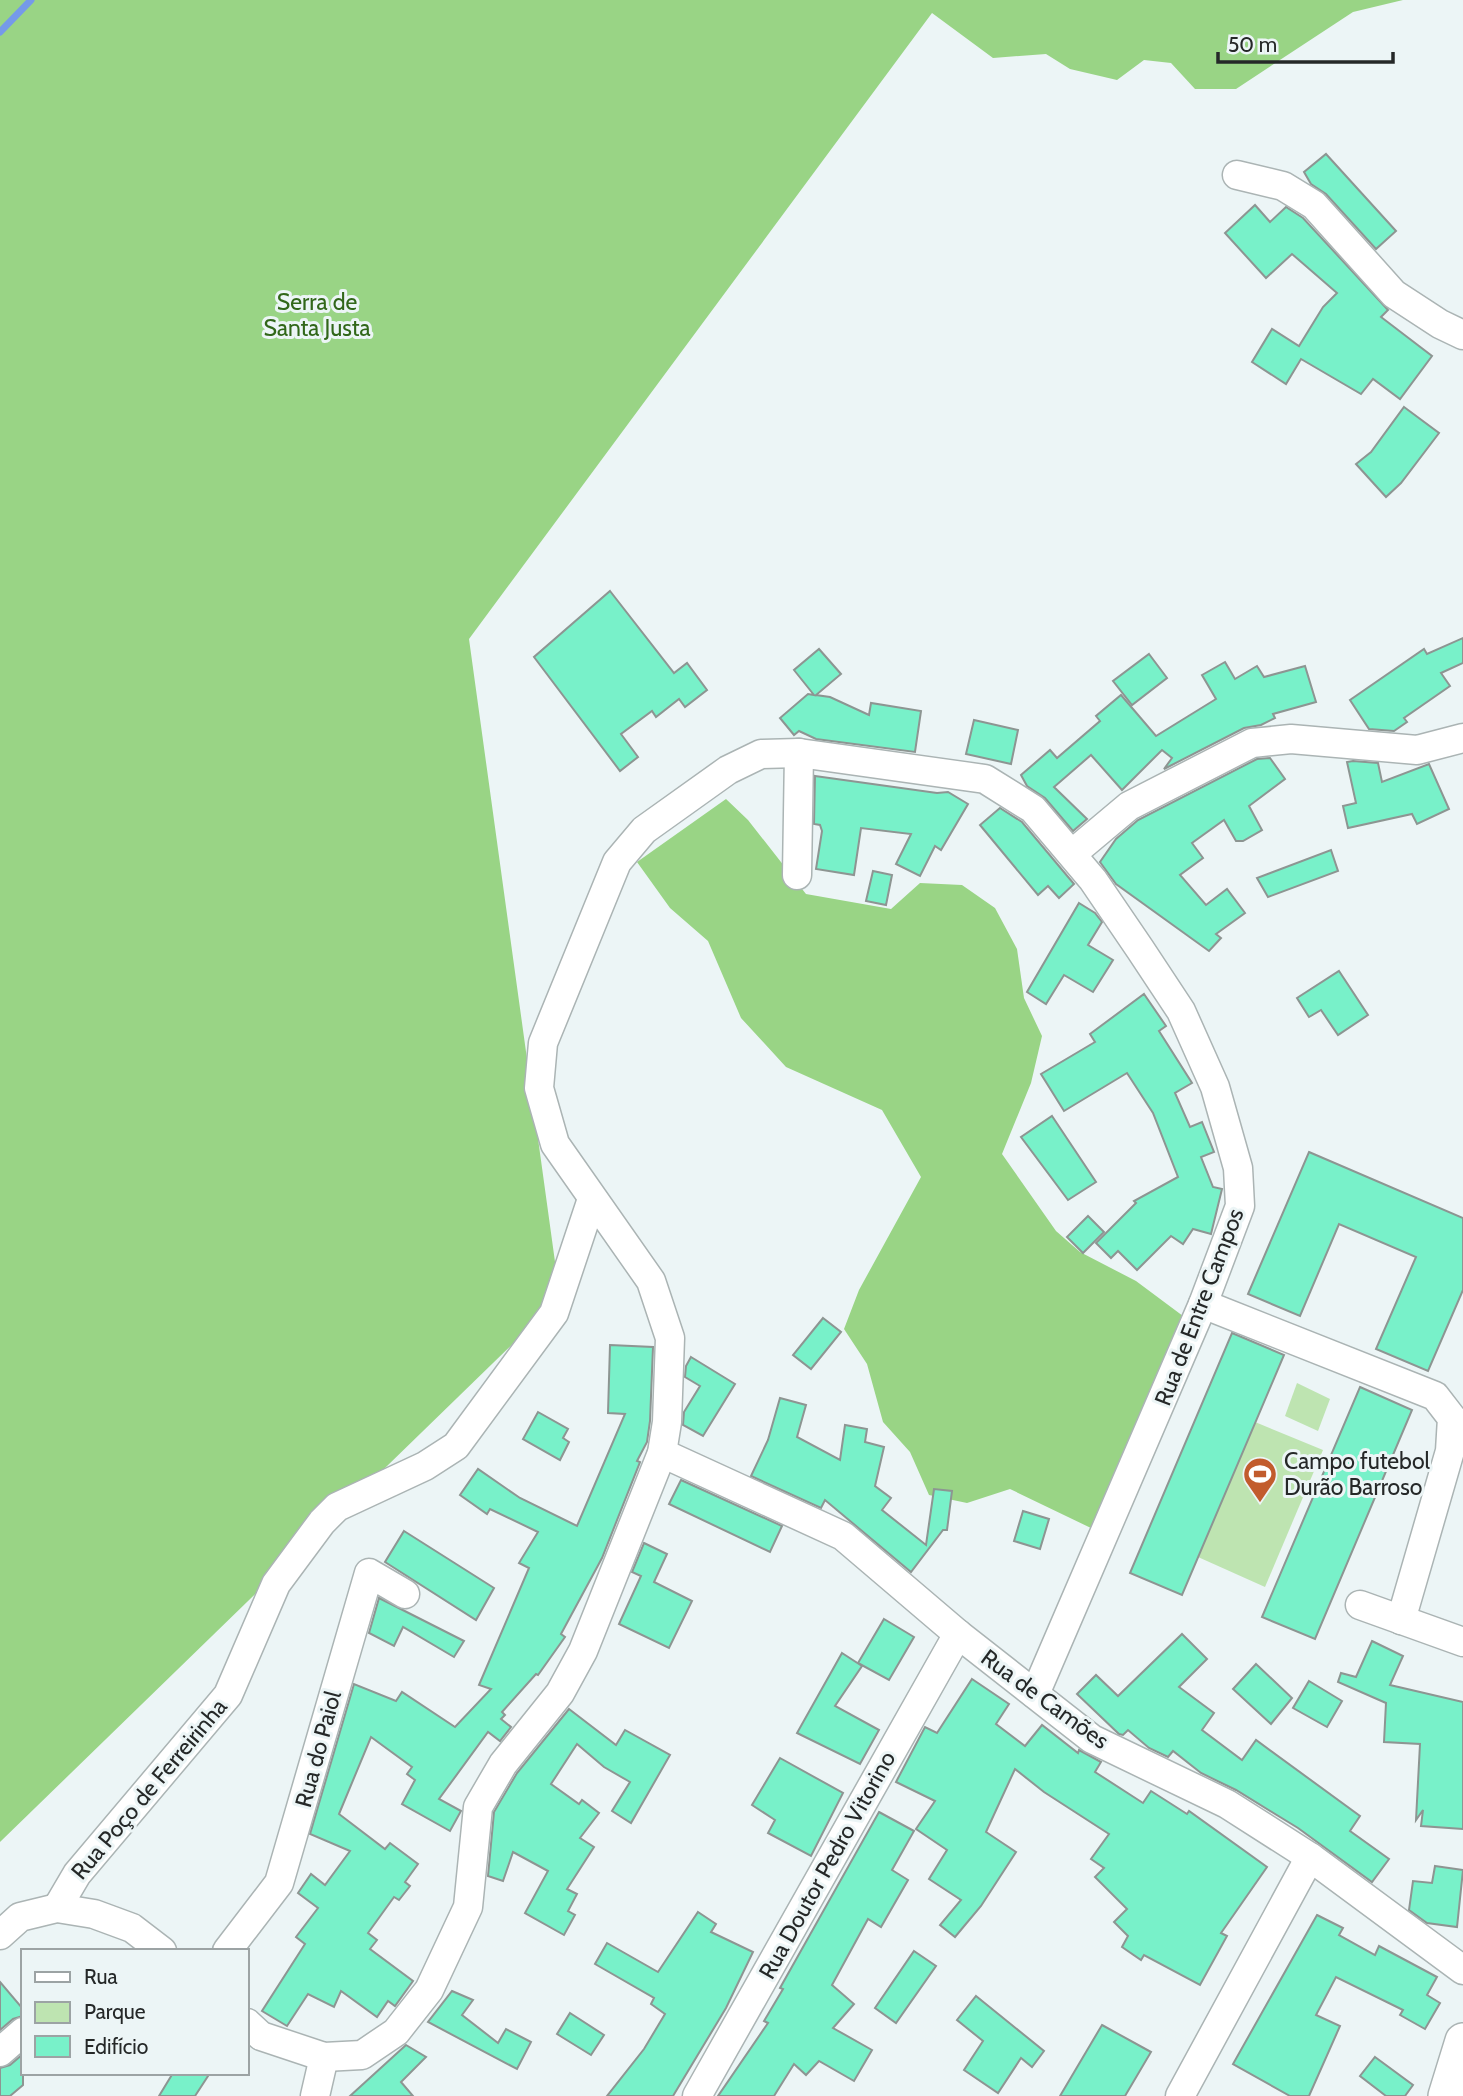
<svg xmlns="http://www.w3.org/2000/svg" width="1463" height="2096" font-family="Cabin,sans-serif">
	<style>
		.green { fill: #bee4b1 }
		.forest { fill: #99d485 }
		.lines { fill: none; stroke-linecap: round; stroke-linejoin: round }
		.stream { stroke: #759ae9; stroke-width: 7 }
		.building { fill: #78f1c9; stroke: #8d9592; stroke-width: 2 }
		.minor-casing { stroke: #abb4b4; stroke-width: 31 }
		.tertiary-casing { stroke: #abb4b4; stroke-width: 38 }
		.minor { stroke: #fff; stroke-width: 28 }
		.tertiary { stroke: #fff; stroke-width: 35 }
		.labels { text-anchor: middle; stroke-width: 6; stroke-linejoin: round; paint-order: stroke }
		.park-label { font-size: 23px; fill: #316719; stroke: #ecf5f6 }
		.street-label { font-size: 23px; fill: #252828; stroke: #ecf5f6 }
		.poi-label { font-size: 23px; fill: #252828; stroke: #ecf5f6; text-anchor: start }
	</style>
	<rect width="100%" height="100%" fill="#ecf5f6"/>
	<!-- green -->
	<g class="green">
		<path d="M1297,1383l33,16 -12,32 -33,-15z"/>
		<path d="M1255,1422l68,28 -58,137 -67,-30z"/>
	</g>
	<!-- forest -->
	<g class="forest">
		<path d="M0,0h1403l-50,12 -117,77h-41l-24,-26 -27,-3 -27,20 -47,-11 -24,-15 -53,4 -61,-45 -463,626 91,659 -560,544z"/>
		<path d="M726,799l22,21 58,74 85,15 29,-26 42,2 33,23 22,41 7,49 18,38 -11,47 -29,71 54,77 24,21 56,29 51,38 -94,210 -83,-40 -43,14 -38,-8 -19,-43 -27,-30 -16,-58 -23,-35 15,-39 62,-113 -39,-67 -96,-43 -45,-49 -33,-77 -38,-33 -33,-46z"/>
	</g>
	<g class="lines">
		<!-- stream -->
		<path class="stream" d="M0,32l31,-32"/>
	</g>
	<!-- building -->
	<g class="building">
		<path d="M1326,154l70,77 -20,18 -50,-55 -15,-10 -7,-12z"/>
		<path d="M1255,205l15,17 16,-15 17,11 85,92 -7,7 51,39 -32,43 -27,-20 -12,15 -60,-35 -15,25 -34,-22 20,-33 27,17 24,-39 14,-14 -45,-39 -26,24 -41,-45z"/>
		<path d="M1404,407l35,26 -38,50 -15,14 -30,-33 15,-12z"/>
		<path d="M610,591l64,82 13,-10 20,27 -22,17 -6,-8 -23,18 -4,-6 -31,23 17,23 -18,14 -86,-114z"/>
		<path d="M1463,638v25l-22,10 9,13 -46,32 3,4 -13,9 -25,-2 -19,-29 74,-51 3,5z"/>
		<path d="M819,649l22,25 -25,21 14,2 39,18 2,-12 50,8 -6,41 -99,-13 -17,-8 -5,4 -14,-17 28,-24 6,1 -20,-25z"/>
		<path d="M1149,654l18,24 -35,27 -19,-24z"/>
		<path d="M1225,662l10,17 22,-13 7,11 41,-11 11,36 -43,12 2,4 -14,7 -17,3 -80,41 8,-11 -10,-8 -40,40 -31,-35 -37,32 33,32 -14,12 -28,-33 -18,-12 -6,-11 29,-25 7,8 43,-37 -4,-5 25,-21 35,41 60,-37 -14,-24z"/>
		<path d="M974,720l44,10 -7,34 -45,-10z"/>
		<path d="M1270,758l15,21 -36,27 13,24 -19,11h-7l-12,-21 -32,23 11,15 -23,17 26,30 21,-16 18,24 -29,21 5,4 -12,13 -93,-67 -16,-22 16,-23 22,-19 119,-61z"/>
		<path d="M1353,761l25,2 4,19 47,-18 20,45 -32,15 -5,-10 -64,14 -5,-22 13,-3 -9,-41z"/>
		<path d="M815,776l122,17 11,-1 20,12 -27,46 -6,-4 -15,30 -24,-12 15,-30 -50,-6 -7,47 -38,-6 6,-38 -2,-6 -6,-1z"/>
		<path d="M1000,808l22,14 52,62 -15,14 -11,-12 -10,9 -58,-70z"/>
		<path d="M1331,850l7,21 -70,26 -11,-19z"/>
		<path d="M873,871l19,4 -6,30 -20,-4z"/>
		<path d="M1079,903l16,10 7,9 -14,23 25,15 -20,32 -29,-17 -18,29 -19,-12z"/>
		<path d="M1339,971l29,44 -30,20 -17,-25 -12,7 -12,-19z"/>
		<path d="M1144,994l22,32 -7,5 33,52 -17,10 15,34 12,-5 12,30 -13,5 12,30 9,2 -11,45 -18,-5 -10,15 -12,-8 -34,34 -19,-19 -7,7 -15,-15 40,-40 -2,-2 44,-24 -25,-64 -26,-40 -63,38 -23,-37 54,-32 -5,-8z"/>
		<path d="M1052,1116l44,66 -28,18 -47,-63z"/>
		<path d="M1309,1152l154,66v72l-35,81 -52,-22 40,-92 -77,-33 -39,92 -52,-22z"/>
		<path d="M1088,1216l16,16 -21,21 -16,-16z"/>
		<path d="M823,1318l18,14 -30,37 -18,-14z"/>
		<path d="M1232,1333l52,22 -102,240 -52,-22z"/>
		<path d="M610,1345l43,2 -3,74 -3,21 -10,19 3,1 -38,96 -41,76 4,3 -27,38 -2,-1 -34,38 3,3 -4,4 10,8 -11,14 -12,-9 -49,67 22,12 -11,20 -48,-27 13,-24 -8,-6 5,-7 -41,-30 -32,77 46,35 5,-6 28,21 -13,18 5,4 -11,14 -5,-3 -26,36 9,7 -7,9 43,32 -18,25 -7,-5 -11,16 -36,-26 -7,16 -26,-13 -21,32 -25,-15 43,-67 -9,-7 22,-29 -20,-15 13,-19 14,11 25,-34 -40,-17 44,-150 42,17 6,-9 53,35 36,-38 -12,-4 50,-117 -10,-5 19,-31 -48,-23 -3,5 -27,-19 18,-26 42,29 57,28 48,-112 -17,-1z"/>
		<path d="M691,1357l44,27 -32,52 -20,-11 1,-13 16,-26 -15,-9 1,-11z"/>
		<path d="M1360,1387l52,23 -97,229 -53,-22z"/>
		<path d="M780,1398l26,7 -9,32 43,23 5,-35 22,4 -2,13 19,5 -9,39 16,12 -9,12 44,35 8,-56 18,2 -5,39h-4l-32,42 -86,-72 -4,8 -70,-32 17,-36z"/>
		<path d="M538,1412l30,17 -5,9 6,4 -9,18 -37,-21z"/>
		<path d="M681,1480l101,46 -12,26 -101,-48z"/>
		<path d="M1023,1511l26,8 -9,30 -26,-8z"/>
		<path d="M404,1531l90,57 -18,32 -91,-58z"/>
		<path d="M644,1543l23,11 -13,28 38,19 -23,47 -50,-24 22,-48 -9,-4z"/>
		<path d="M379,1598l85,43 -10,16 -51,-30 -9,19 -25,-13z"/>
		<path d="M884,1619l30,18 -25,43 -31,-17z"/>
		<path d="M1182,1634l25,25 -28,28 35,26 -12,17 40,30 14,-20 104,76 -10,15 39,28 -17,23 -74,-54 -62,-38 -35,-17 -28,-22 -5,6 -19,-9 -21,-18 -5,5 -4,-1 -42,-40 19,-19 22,21z"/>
		<path d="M1372,1641l31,15 -13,29 73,17v127l-42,-3 2,-16 -7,10 4,-76 -36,-2 2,-39 -48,-21 3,-9 15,4z"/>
		<path d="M842,1653l20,13 -27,40 44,24 -19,34 -63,-31z"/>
		<path d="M1256,1664l36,34 -21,26 -38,-35z"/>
		<path d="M972,1679l37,25 -13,20 29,22 17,-21 36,28 1,-3 22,12 -6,10 48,31 8,-12 36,23 2,-3 78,56 -46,66 6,3 -27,49 -56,-30 -3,5 -19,-13 6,-11 -14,-14 13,-13 -32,-32 9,-9 -13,-9 18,-25 -65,-42 -29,-23 -29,63 30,20 -35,54 -26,31 -15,-12 21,-25 -32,-21 18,-29 -31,-21 19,-28 -39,-19 29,-55 12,6z"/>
		<path d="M1309,1681l33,20 -15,26 -34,-19z"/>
		<path d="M569,1709l47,36 9,-15 45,25 -39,68 -19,-12 18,-29 -26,-15 -27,-23 -26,40 28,20 3,-4 17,13 -19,25 14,9 -27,42 10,5 -9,17 7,4 -11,20 -39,-22 23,-42 -35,-19 -10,29 -15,-5 6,-64 23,-39z"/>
		<path d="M780,1758l63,35 -32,63 -43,-23 7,-13 -23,-15z"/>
		<path d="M879,1812l35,19 -22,39 16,10 -27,47 -13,-8 -36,66 22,19 -21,24 39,22 -18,31 -35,-20 -13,14 -12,-11 -20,32h-56l50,-73 -4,-2 19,-32 -3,-1z"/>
		<path d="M1435,1866l28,4 -6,57 -30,-4 -18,-13 4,-29 19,2z"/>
		<path d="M698,1912l18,12 -5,8 42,20 -27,56 -53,88h-66l37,-47 21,-35 -14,-10 3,-6 -59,-34 12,-21 51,29z"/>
		<path d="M1317,1915l26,13 -4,7 36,20 4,-9 58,31 -10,18 13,8 -15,26 -25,-14 3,-5 -67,-33 -20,38 24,11 -31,70h-19l-57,-32z"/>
		<path d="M914,1951l22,15 -40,57 -21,-15z"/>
		<path d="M0,1982l23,27v7l-10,3 -13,11z"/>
		<path d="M452,1991l21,9 -11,15 36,28 8,-14 25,13 -14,27 -89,-47z"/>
		<path d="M976,1996l68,55 -12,16 -11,-9 -23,35 -34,-23 19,-29 -26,-21z"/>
		<path d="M570,2013l34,22 -13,20 -34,-21z"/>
		<path d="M1102,2025l49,27 -26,44h-65z"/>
		<path d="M406,2045l20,12 -25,25 12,14h-63z"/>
		<path d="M23,2054v31l-13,11h-10v-28l10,-3z"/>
		<path d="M1375,2057l38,28 -8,11h-19l-26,-20z"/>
		<path d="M173,2073h37l-15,23h-36z"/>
	</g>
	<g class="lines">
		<!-- minor casing -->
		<g class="minor-casing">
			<g id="minor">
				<path d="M1237,175l46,11 31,19 80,89 46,30 23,11"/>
				<path d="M1073,853l56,-47 123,-63 39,-4 126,11 46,-12"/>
				<path d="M797,875l2,-122"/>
				<path d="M1203,1304l232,92 17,22 -2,33 -49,169"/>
				<path d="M662,1453l181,83 115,98 134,105 135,65 83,53 153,113"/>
				<path d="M1360,1605l103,37"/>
				<path d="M57,1908l20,-34 151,-179 48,-111 46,-62 15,-15 88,-41 31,-20 98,-133 38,-114"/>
				<path d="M0,1935l20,-18 37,-9 37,6 38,14 30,23"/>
				<path d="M227,1951l52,-68 90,-310 36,21"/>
				<path d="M247,2023l14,13 63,21 38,-2 34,-23 33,-42 39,-83 10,-100 25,-43 57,-71 23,-42 79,-198 5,-31 3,-84 -19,-57 -96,-137 -16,-56 4,-45 74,-181 27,-32 84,-60 33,-16 38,-1 186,26 48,30 60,71 47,69 41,62 34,76 23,81 2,38 -37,98 -168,390"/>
				<path d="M0,2052l23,-20"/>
				<path d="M315,2096l9,-39"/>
				<path d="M697,2096l261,-462"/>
				<path d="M1180,2096l130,-239"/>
			</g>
		</g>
		<!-- tertiary casing -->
		<g class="tertiary-casing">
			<path id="tertiary" d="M1446,2096l17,-55"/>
		</g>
		<!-- minor -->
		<use href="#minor" class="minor"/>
		<!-- tertiary -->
		<use href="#tertiary" class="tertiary"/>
	</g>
	<!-- icons -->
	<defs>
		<g id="stadium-pin" transform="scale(1.75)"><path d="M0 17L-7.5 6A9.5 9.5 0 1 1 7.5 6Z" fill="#c25c2d" stroke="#ecf5f6"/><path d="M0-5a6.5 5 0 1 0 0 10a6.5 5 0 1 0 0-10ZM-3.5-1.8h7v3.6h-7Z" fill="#fff"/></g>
	</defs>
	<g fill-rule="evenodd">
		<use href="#stadium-pin" x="1260" y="1474"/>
	</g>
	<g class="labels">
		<!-- park labels -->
		<g class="park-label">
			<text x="317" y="310">Serra de<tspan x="317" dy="26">Santa Justa</tspan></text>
		</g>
		<!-- street labels -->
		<g class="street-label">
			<text transform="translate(1199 1307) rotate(-69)" y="8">Rua de Entre Campos</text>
			<text transform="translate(1045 1699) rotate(36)" y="8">Rua de Camões</text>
			<text transform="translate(318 1749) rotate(-75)" y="8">Rua do Paiol</text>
			<text transform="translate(149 1789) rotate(-50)" y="8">Rua Poço de Ferreirinha</text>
			<text transform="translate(827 1865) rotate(-61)" y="8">Rua Doutor Pedro Vitorino</text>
		</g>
		<!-- poi labels -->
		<g class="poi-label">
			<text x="1284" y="1469">Campo futebol<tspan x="1284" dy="26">Durão Barroso</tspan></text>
		</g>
	</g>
	<!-- legend -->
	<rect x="21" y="1949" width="228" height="126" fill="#ecf5f6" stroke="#9ca3a4" stroke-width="2"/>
	<rect x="35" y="1972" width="35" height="10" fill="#ffffff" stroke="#9ca3a4" stroke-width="2"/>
	<text x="84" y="1984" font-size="21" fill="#252828">Rua</text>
	<rect x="35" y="2002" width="35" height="21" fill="#bee4b1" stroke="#9ca3a4" stroke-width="2"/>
	<text x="84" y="2019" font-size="21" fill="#252828">Parque</text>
	<rect x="35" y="2036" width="35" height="21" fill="#78f1c9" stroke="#9ca3a4" stroke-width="2"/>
	<text x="84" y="2054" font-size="21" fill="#252828">Edifício</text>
	<!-- scale -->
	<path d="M1218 52v10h175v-10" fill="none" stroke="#252828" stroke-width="3.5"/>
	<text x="1228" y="52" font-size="21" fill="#252828" stroke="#ecf5f6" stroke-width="5" paint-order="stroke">50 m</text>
</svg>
